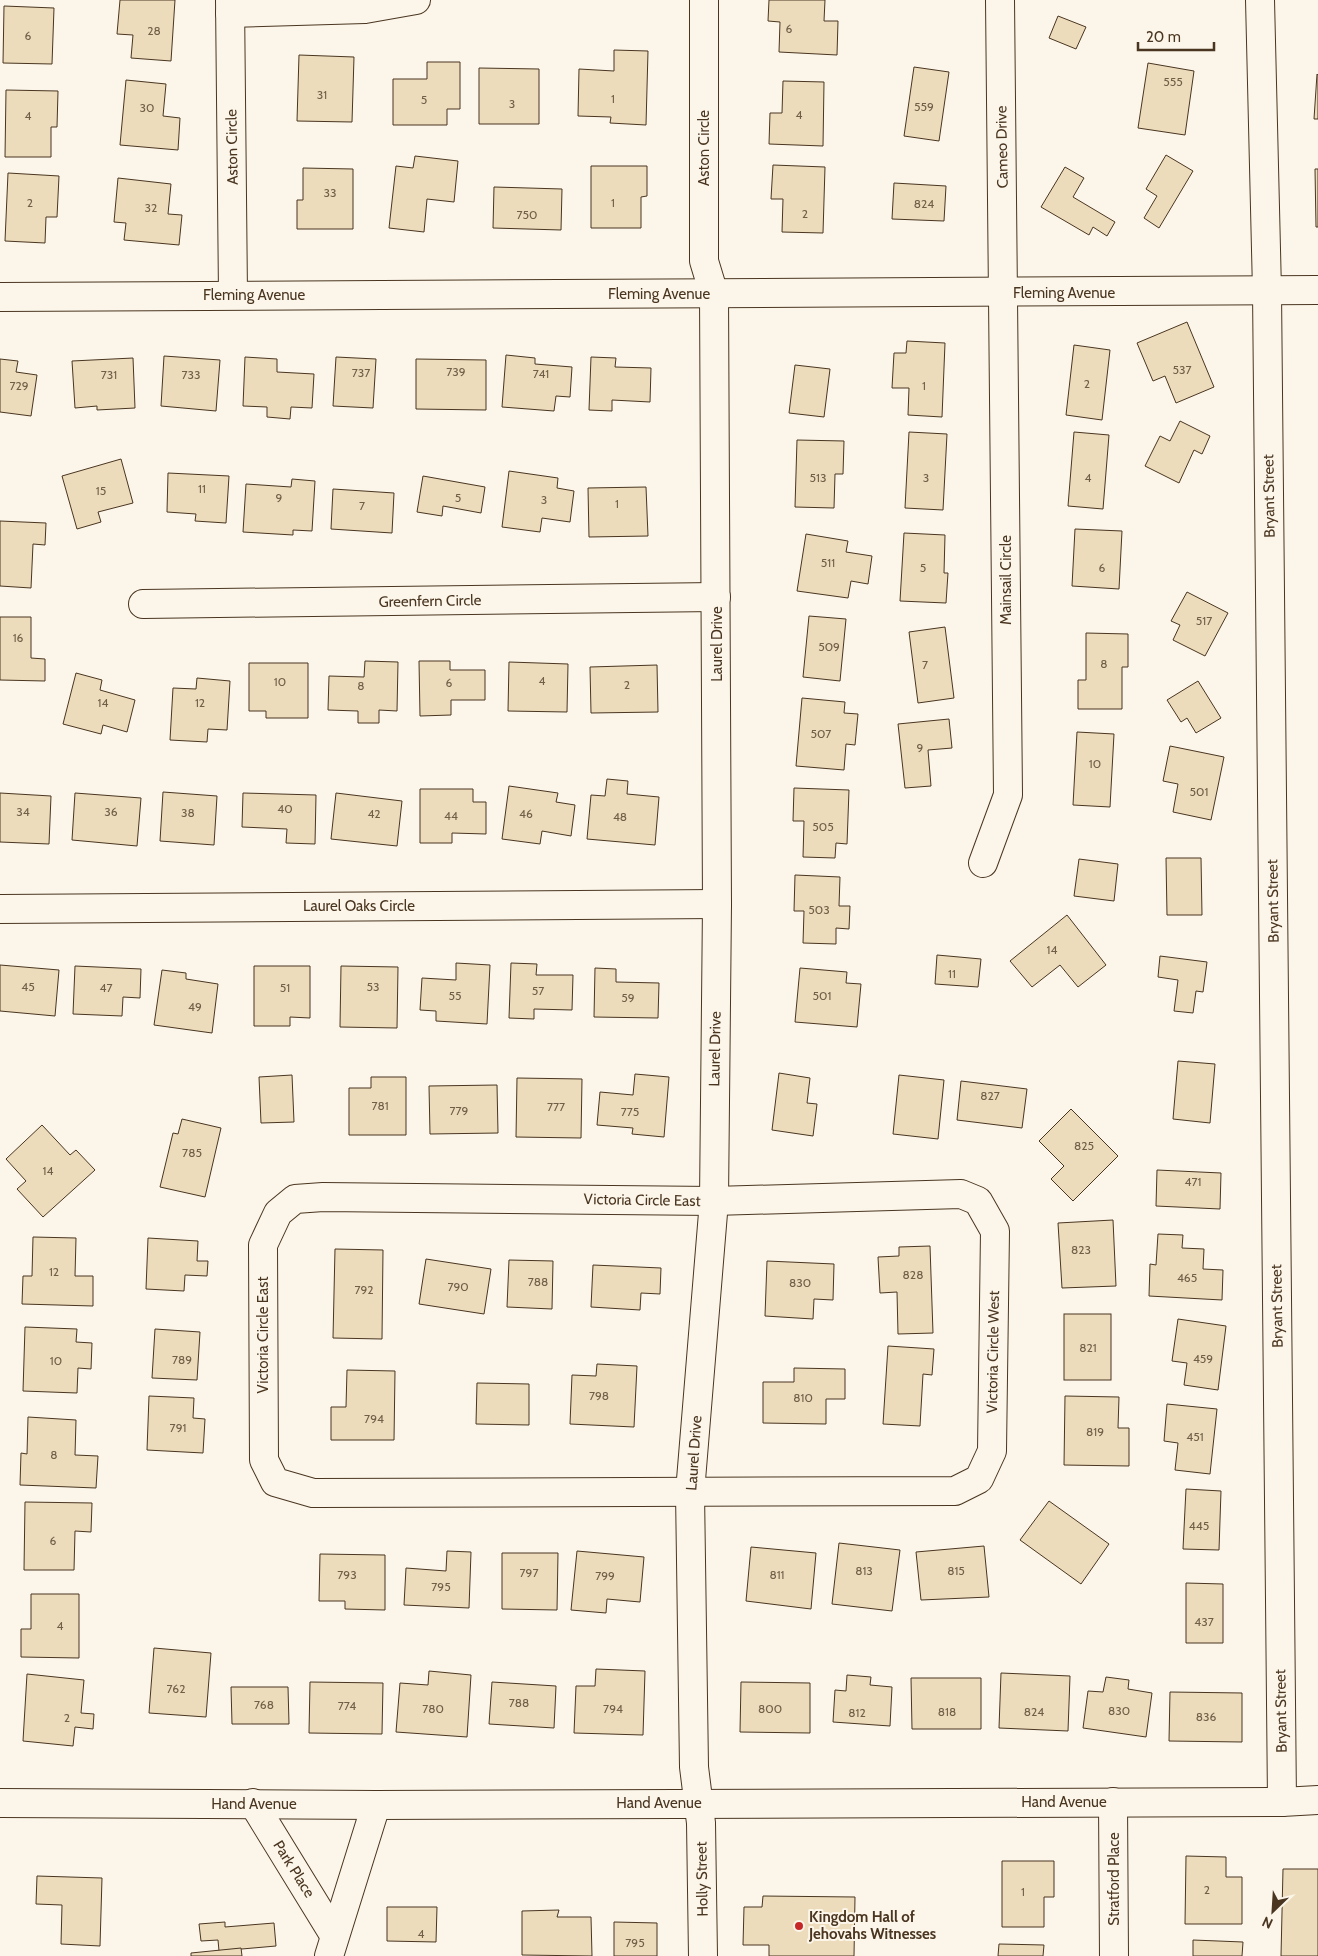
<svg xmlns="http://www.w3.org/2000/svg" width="1318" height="1956" font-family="Cabin,sans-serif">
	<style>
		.building { fill: #ecdcbc; stroke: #4a3520 }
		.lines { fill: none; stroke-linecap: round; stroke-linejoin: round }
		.minor-casing { stroke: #4a3520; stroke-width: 30 }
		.minor { stroke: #fbf6e9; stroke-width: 28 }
		.poi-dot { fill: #c62828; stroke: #fbf6e9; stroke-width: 2 }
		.labels { text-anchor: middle; stroke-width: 4; stroke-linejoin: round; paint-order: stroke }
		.number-label { font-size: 12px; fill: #725f47 }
		.street-label { font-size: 15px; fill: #4a3520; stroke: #fbf6e9 }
		.poi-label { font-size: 15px; font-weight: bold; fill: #4a3520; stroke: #fbf6e9; text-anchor: start }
	</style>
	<rect width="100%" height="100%" fill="#fbf6e9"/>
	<!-- building -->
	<g class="building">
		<path d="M120,0h55l-4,61 -40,-3 2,-23 -16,-1z"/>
		<path d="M769,0h56l-1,21h14l-1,34 -58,-3 1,-30 -12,-1z"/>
		<path d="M4,6l50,2 -2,56 -49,-1z"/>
		<path d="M1058,16l28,11 -10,22 -27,-11z"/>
		<path d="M614,50l34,1 -2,74 -36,-2 1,-6 -33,-1 1,-47 35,2z"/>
		<path d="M299,55l55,2 -2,65 -55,-1z"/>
		<path d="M427,62h33v47h-13v16h-54v-46h34z"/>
		<path d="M1148,63l46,8 -9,64 -47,-7z"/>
		<path d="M914,67l35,5 -10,69 -35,-5z"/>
		<path d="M479,68l60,1v55h-60z"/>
		<path d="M1317,74l1,1v44h-4z"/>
		<path d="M126,80l40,4 -3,32 17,2 -2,32 -58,-5z"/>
		<path d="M783,81l41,1 -1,64 -54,-2 1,-31h12z"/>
		<path d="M6,90l52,1 -1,36h-6v30h-46z"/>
		<path d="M1166,155l27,16 -34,57 -15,-10 13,-22 -11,-7z"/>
		<path d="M415,156l43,5 -4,41 -27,-3 -3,33 -35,-4 7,-62 17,2z"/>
		<path d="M773,165l52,2 -2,66 -41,-1 1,-33h-12z"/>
		<path d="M591,166h56v30l-6,1v31h-50z"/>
		<path d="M1065,167l19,11 -11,19 42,25 -8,14 -14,-9 -4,8 -48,-28z"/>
		<path d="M303,168l50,1v60h-56v-29h6z"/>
		<path d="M1315,169h3v58h-2z"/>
		<path d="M8,173l51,3 -2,41h-11l-1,26 -40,-2z"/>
		<path d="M118,178l53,6 -3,30 14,1 -3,30 -55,-5 2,-17 -12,-1z"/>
		<path d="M894,183l52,3 -2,35 -52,-2z"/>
		<path d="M494,187l68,2 -1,41 -68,-2z"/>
		<path d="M1187,322l27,65 -38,16 -11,-27 -12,5 -16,-38z"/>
		<path d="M907,341l38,2 -3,74 -34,-2 1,-27h-17l2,-35h12z"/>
		<path d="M1074,345l36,5 -8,70 -36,-5z"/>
		<path d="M506,355l29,3v6l37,3 -2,30 -14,-1 -2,15 -52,-4z"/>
		<path d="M164,356l56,4 -4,51 -55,-5z"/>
		<path d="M245,357l32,2v13l37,2 -2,34 -21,-1 -1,12 -23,-2v-10l-24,-1z"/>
		<path d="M336,357l40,2 -3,49 -40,-2z"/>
		<path d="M591,357l25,1 -1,9 36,1 -1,34 -38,-2v11l-23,-1z"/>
		<path d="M133,358l2,50 -38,2v-4l-22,2 -3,-47z"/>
		<path d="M0,359l18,2 -2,11 21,3 -6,41 -31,-4z"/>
		<path d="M416,359l70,1v50l-70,-1z"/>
		<path d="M795,365l35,4 -6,48 -35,-4z"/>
		<path d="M1180,421l30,15 -8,18 -8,-4 -15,33 -34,-17 15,-30 10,5z"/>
		<path d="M909,432l38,2 -4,76 -38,-2z"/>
		<path d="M1074,432l35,3 -6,74 -35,-3z"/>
		<path d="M797,440l47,1 -1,33h-8l-1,34 -39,-1z"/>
		<path d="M121,459l12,44 -35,9 3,10 -24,7 -15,-53z"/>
		<path d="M509,471l49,7 -1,10 17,3 -4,31 -28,-4 -2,14 -38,-5z"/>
		<path d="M168,473l61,3 -3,47 -31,-2 1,-7 -29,-2z"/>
		<path d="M423,476l62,11 -4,26 -38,-7 -1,10 -25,-4z"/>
		<path d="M292,479l23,2 -3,50 -19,-1v5l-50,-3 3,-48 45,3z"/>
		<path d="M646,487l2,49 -59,1 -1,-49z"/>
		<path d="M333,489l61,4 -2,40 -61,-4z"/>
		<path d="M0,521l46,2 -1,22 -12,-1 -2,44 -31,-2z"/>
		<path d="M1075,529l47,2 -3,58 -47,-3z"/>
		<path d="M904,533l41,2 -1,38h4l-2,30 -46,-2z"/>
		<path d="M806,534l42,7 -2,11 26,4 -4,28 -17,-3 -3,17 -51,-7z"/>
		<path d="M1187,592l41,21 -23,43 -32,-16 7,-15 -9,-4z"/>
		<path d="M809,616l37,3 -6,62 -37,-4z"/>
		<path d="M0,617h31v41l14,1v22l-45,-1z"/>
		<path d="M945,627l9,71 -36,5 -9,-71z"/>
		<path d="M1086,633l42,1v33h-6v42h-44v-29h8z"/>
		<path d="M365,661l33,1 -1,49 -18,-1v13h-21v-12l-30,-1 1,-34 35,1z"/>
		<path d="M419,661h31v9h35v30h-34v15l-31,1z"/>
		<path d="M509,662l59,2 -1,48 -59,-1z"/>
		<path d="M249,663h59v55h-42v-7h-17z"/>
		<path d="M657,665l1,47 -67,1 -1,-46z"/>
		<path d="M76,673l26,7 -2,10 35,10 -8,32 -24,-7 -2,9 -38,-10z"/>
		<path d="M197,678l33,3 -3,49 -19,-1 -1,13 -37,-2 3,-52 23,1z"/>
		<path d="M1198,681l23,37 -25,15 -9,-15 -6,4 -14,-22z"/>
		<path d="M802,698l43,4 -1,11 14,1 -3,31 -9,-1 -2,26 -48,-4z"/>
		<path d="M949,719l3,29 -24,2 3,36 -26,2 -7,-64z"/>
		<path d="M1077,732l37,2 -4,73 -37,-2z"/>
		<path d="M1170,746l54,11 -13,63 -38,-8 5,-28 -15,-3z"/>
		<path d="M607,779l21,2 -1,13 32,3 -4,48 -68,-6 4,-44 14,1z"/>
		<path d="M509,786l49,7 -2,9 19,3 -4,31 -29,-5 -2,13 -38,-5z"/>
		<path d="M794,788l55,2 -2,54 -11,-1 -1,15 -32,-1 1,-36h-11z"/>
		<path d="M420,789h53v13h13v32l-34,-1v10h-32z"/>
		<path d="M163,792l54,4 -3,49 -54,-4z"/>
		<path d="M0,793l51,3 -2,48 -49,-2z"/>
		<path d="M75,793l66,5 -4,48 -65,-6z"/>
		<path d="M243,793l73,2 -1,49 -29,-1 1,-14 -45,-2z"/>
		<path d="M336,793l66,8 -5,45 -66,-7z"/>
		<path d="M1166,858h35l1,57h-35z"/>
		<path d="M1079,859l39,5 -4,37 -40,-5z"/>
		<path d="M795,875l45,2 -1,29h11l-1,23 -13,-1v16l-33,-1 1,-32h-10z"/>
		<path d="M1067,915l39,50 -28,22 -18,-22 -28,22 -22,-26z"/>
		<path d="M937,955l44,4 -3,28 -43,-3z"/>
		<path d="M1160,956l47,6 -4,30 -7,-1 -3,22 -19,-2 4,-31 -20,-3z"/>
		<path d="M456,963l34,2 -3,59 -51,-3v-10l-16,-1 2,-32 34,2z"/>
		<path d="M511,963l26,1 -1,11h37l-1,35 -38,-1v10l-25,-1z"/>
		<path d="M0,965l59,5 -4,46 -55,-5z"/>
		<path d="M75,966l66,3 -1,29 -17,-1 -1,19 -49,-2z"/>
		<path d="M254,966h56v52l-20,-1v9h-36z"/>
		<path d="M341,966l57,1 -1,61 -57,-1z"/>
		<path d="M595,968l21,1v13l43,1 -1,35 -64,-1z"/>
		<path d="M800,968l47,4 -1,11 15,1 -4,43 -62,-5z"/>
		<path d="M162,970l24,3v6l32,5 -6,49 -58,-8z"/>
		<path d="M1178,1061l37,3 -5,59 -37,-4z"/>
		<path d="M779,1073l31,5 -3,25 10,1 -4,32 -41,-6z"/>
		<path d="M635,1074l34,3 -5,60 -32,-3 1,-6 -36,-3 3,-33 33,3z"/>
		<path d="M292,1075l2,47 -33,1 -2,-46z"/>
		<path d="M899,1075l45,5 -6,59 -45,-5z"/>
		<path d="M371,1077h35v58h-57v-47h22z"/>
		<path d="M517,1078l65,1 -1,59 -65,-1z"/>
		<path d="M961,1081l66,8 -5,39 -65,-8z"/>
		<path d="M497,1085l1,48 -68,1 -1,-48z"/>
		<path d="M1071,1109l47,47 -45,45 -22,-22 13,-13 -25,-25z"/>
		<path d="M182,1119l39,9 -16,69 -45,-10 13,-54 5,1z"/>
		<path d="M42,1125l28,30 6,-5 19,20 -52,47 -26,-28 9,-8 -20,-22z"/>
		<path d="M1157,1170l64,3 -1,36 -64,-3z"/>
		<path d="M1113,1220l3,66 -54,2 -4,-65z"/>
		<path d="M1158,1234l25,1 -1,13 22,1 -1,20 20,1 -1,30 -73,-4 1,-32 6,1z"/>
		<path d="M33,1237l43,1 -1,38h18v30l-71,-2 1,-28h9z"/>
		<path d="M148,1238l50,3 -1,20h11l-1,15 -22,-1 -1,16 -38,-2z"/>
		<path d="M930,1246l3,87 -35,1 -1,-42 -17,1 -2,-36 21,-1v-9z"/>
		<path d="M335,1249l48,1 -1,89 -49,-1z"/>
		<path d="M426,1259l65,10 -7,45 -65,-10z"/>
		<path d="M509,1260l44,1 -1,48 -45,-2z"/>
		<path d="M767,1261l67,3 -1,36 -19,-1 -1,20 -48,-3z"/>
		<path d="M593,1265l68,3 -1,26 -19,-1 -1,17 -49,-3z"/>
		<rect x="1064" y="1314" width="47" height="66"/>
		<path d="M1178,1319l48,7 -8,64 -34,-5 3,-22 -15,-2z"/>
		<path d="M25,1327l52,2 -1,13 16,1 -1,26 -13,-1 -1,25 -54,-2z"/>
		<path d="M155,1329l45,3 -3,48 -45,-2z"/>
		<path d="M888,1346l46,3 -2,26 -9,-1 -3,52 -37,-2z"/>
		<path d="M597,1364l40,2 -3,61 -64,-3 2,-49 24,1z"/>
		<path d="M794,1368l51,1v30h-19v25l-63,-1v-41h31z"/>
		<path d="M347,1370l48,1 -1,69h-63v-33h15z"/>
		<path d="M477,1383l52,1v41l-53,-1z"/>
		<path d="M149,1396l45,2 -1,20 12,1 -2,34 -56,-3z"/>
		<path d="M1065,1396l54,1 -1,31h11v38l-65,-1z"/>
		<path d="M1167,1404l50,5 -7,65 -35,-4 3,-27 -14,-2z"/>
		<path d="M28,1417l48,3 -1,35 23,1 -2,32 -76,-3 1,-32 6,1z"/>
		<path d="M1186,1489l35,2 -2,59 -36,-1z"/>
		<path d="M1049,1501l60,43 -28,40 -61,-44z"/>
		<path d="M25,1502l67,1 -1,29 -16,-1 -1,39h-50z"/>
		<path d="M839,1543l61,7 -8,61 -60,-7z"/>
		<path d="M984,1546l5,51 -68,3 -5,-48z"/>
		<path d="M751,1547l65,6 -5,56 -65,-8z"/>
		<path d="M447,1551l24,1 -2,56 -65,-3 2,-37 40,3z"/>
		<path d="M577,1551l67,6 -4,45 -33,-3 -1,14 -35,-3z"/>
		<path d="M502,1553h56l-1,57 -55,-1z"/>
		<path d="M320,1554l65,1v55l-40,-1v-8h-26z"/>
		<path d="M1186,1583l37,1v59h-37z"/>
		<path d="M31,1594h48v64l-58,-1v-28h10z"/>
		<path d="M154,1648l57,5 -5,64 -57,-4z"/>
		<path d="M596,1669l49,2 -2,64 -69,-2 2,-47h19z"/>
		<path d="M429,1671l42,4 -4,62 -71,-5 4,-49 28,2z"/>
		<path d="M1001,1673l69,3 -2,55 -69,-3z"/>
		<path d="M27,1674l57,6 -3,33 13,1 -1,15 -18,-2 -2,19 -50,-5z"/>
		<path d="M847,1675l24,2 -1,8 22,2 -2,39 -57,-4 2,-32 11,1z"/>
		<path d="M1106,1677l23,3 -1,9 24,4 -6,44 -63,-9 5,-37 15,1z"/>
		<path d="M911,1678h70v51h-69z"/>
		<path d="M310,1682l73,1 -1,51 -73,-1z"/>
		<path d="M492,1682l64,4 -2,42 -65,-4z"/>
		<path d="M741,1682l69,1v50l-70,-1z"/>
		<path d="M231,1687h57l1,37h-57z"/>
		<path d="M1170,1692l72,1v49l-73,-1z"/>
		<path d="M1186,1856l40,1v20h16v47h-57z"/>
		<path d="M1002,1861h52v36h-10v30h-42z"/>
		<path d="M1283,1869h35v87h-37z"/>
		<path d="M37,1876l65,2 -2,68 -39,-2 1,-39 -26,-1z"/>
		<path d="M763,1896l92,1 -1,59h-85v-11h-26l1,-38h18z"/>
		<path d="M387,1907h50l-1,35 -49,-1z"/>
		<path d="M559,1910l-2,7h34l1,39 -70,-1v-44z"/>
		<path d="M225,1922v5l49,-4 2,23 -57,5 -1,-11 -17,1 -2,-17z"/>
		<path d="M614,1922l43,1v33h-43z"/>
		<path d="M1193,1940l50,2 -1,14h-49z"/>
		<path d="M999,1944l45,1 -1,11h-45z"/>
		<path d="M241,1948l1,8h-51v-3z"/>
	</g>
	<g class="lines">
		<!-- minor casing -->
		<g class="minor-casing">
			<g id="minor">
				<path d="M230,0l3,295"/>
				<path d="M1260,0l7,291 15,1511"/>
				<path d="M230,13l135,-4 51,-9"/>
				<path d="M0,297l1318,-7"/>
				<path d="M143,604l573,-7"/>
				<path d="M983,863l25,-68 -8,-795"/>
				<path d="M0,909l717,-5"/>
				<path d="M961,1194l17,7 17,30 -3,220 -13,28 -24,12 -642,2 -38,-11 -11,-22 -1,-215 15,-32 17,-14 28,-2 391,4z"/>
				<path d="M1113,1802l1,154"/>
				<path d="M0,1803l376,2 906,-3 36,-2"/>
				<path d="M253,1803l81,132"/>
				<path d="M329,1956l47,-151"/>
				<path d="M703,1956l-2,-133 -7,-56 -4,-275 24,-291 3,-297 -3,-610 -10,-33v-261"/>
			</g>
		</g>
		<!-- minor -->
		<use href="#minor" class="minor"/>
	</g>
	<!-- markers -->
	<circle class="poi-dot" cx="799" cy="1926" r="5"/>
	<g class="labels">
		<!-- number labels -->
		<g class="number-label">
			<text x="789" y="33">6</text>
			<text x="154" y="35">28</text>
			<text x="28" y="40">6</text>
			<text x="1173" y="86">555</text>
			<text x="322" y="99">31</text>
			<text x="613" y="103">1</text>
			<text x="424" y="104">5</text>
			<text x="512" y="108">3</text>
			<text x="924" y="111">559</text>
			<text x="147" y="112">30</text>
			<text x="799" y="119">4</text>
			<text x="28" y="120">4</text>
			<text x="330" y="197">33</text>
			<text x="30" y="207">2</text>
			<text x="613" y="207">1</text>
			<text x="924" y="208">824</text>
			<text x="151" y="212">32</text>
			<text x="805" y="218">2</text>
			<text x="527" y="219">750</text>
			<text x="1182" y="374">537</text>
			<text x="456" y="376">739</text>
			<text x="361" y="377">737</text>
			<text x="541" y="378">741</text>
			<text x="109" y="379">731</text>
			<text x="191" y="379">733</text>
			<text x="1087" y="388">2</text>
			<text x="19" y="390">729</text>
			<text x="924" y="390">1</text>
			<text x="818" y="482">513</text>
			<text x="926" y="482">3</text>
			<text x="1088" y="482">4</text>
			<text x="202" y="493">11</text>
			<text x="101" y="495">15</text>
			<text x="279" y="502">9</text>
			<text x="458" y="502">5</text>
			<text x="544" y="504">3</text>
			<text x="617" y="508">1</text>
			<text x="362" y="510">7</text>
			<text x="828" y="567">511</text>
			<text x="923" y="572">5</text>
			<text x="1102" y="572">6</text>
			<text x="1204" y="625">517</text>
			<text x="18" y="642">16</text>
			<text x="829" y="651">509</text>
			<text x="1104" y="668">8</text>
			<text x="925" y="669">7</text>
			<text x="542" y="685">4</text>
			<text x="280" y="686">10</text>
			<text x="449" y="687">6</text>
			<text x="627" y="689">2</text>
			<text x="361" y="690">8</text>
			<text x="103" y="707">14</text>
			<text x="200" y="707">12</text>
			<text x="821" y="738">507</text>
			<text x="920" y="752">9</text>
			<text x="1095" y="768">10</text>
			<text x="1199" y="796">501</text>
			<text x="285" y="813">40</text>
			<text x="23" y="816">34</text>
			<text x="111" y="816">36</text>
			<text x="188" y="817">38</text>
			<text x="374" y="818">42</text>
			<text x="526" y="818">46</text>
			<text x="451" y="820">44</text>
			<text x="620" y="821">48</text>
			<text x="823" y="831">505</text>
			<text x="819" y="914">503</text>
			<text x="1052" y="954">14</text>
			<text x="952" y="978">11</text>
			<text x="28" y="991">45</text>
			<text x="373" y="991">53</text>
			<text x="106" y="992">47</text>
			<text x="285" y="992">51</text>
			<text x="538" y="995">57</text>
			<text x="455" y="1000">55</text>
			<text x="822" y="1000">501</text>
			<text x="628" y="1002">59</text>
			<text x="195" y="1011">49</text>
			<text x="990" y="1100">827</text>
			<text x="380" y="1110">781</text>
			<text x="556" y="1111">777</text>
			<text x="459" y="1115">779</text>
			<text x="630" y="1116">775</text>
			<text x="1084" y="1150">825</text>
			<text x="192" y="1157">785</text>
			<text x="48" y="1175">14</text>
			<text x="1193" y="1186">471</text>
			<text x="1081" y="1254">823</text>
			<text x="54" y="1276">12</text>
			<text x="913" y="1279">828</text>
			<text x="1187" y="1282">465</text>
			<text x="538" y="1286">788</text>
			<text x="800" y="1287">830</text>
			<text x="458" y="1291">790</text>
			<text x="364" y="1294">792</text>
			<text x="1088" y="1352">821</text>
			<text x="1203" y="1363">459</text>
			<text x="182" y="1364">789</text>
			<text x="56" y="1365">10</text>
			<text x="599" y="1400">798</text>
			<text x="803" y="1402">810</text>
			<text x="374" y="1423">794</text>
			<text x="178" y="1432">791</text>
			<text x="1095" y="1436">819</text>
			<text x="1195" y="1441">451</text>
			<text x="54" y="1459">8</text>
			<text x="1199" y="1530">445</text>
			<text x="53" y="1545">6</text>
			<text x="864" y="1575">813</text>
			<text x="956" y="1575">815</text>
			<text x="529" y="1577">797</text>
			<text x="347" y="1579">793</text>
			<text x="777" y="1579">811</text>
			<text x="605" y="1580">799</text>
			<text x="441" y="1591">795</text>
			<text x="1204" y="1626">437</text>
			<text x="60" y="1630">4</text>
			<text x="176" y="1693">762</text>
			<text x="519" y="1707">788</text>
			<text x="264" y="1709">768</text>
			<text x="347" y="1710">774</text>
			<text x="433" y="1713">780</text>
			<text x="613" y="1713">794</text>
			<text x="770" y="1713">800</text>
			<text x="1119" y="1715">830</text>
			<text x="947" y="1716">818</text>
			<text x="1034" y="1716">824</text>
			<text x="857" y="1717">812</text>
			<text x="1206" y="1721">836</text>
			<text x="67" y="1722">2</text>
			<text x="1207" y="1894">2</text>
			<text x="1023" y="1896">1</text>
			<text x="421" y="1938">4</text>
			<text x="635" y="1947">795</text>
		</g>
		<!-- street labels -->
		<g class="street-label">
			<text transform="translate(232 147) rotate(-91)" y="5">Aston Circle</text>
			<text transform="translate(1002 147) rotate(-91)" y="5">Cameo Drive</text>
			<text transform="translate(704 148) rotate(-90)" y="5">Aston Circle</text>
			<text x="1064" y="298">Fleming Avenue</text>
			<text x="659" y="299">Fleming Avenue</text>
			<text x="254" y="300">Fleming Avenue</text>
			<text transform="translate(1269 496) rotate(-91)" y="5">Bryant Street</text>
			<text transform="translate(1006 580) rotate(-90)" y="5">Mainsail Circle</text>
			<text transform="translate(430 601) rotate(-1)" y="5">Greenfern Circle</text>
			<text transform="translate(717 644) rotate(-90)" y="5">Laurel Drive</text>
			<text transform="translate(1273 901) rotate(-91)" y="5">Bryant Street</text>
			<text x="359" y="911">Laurel Oaks Circle</text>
			<text transform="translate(715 1049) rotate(-89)" y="5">Laurel Drive</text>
			<text transform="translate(642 1200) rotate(1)" y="5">Victoria Circle East</text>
			<text transform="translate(1277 1306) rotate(-91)" y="5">Bryant Street</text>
			<text transform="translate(263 1335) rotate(-90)" y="5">Victoria Circle East</text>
			<text transform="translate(993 1352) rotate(-89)" y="5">Victoria Circle West</text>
			<text transform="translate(694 1453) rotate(-86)" y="5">Laurel Drive</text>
			<text transform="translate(1281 1711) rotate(-91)" y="5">Bryant Street</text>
			<text x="1064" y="1807">Hand Avenue</text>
			<text x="659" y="1808">Hand Avenue</text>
			<text x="254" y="1809">Hand Avenue</text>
			<text transform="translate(294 1869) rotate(58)" y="5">Park Place</text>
			<text transform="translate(702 1879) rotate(-91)" y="5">Holly Street</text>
			<text transform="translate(1114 1879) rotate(-90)" y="5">Stratford Place</text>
		</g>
		<!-- poi labels -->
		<g class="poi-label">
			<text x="809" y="1922">Kingdom Hall of<tspan x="809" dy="17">Jehovahs Witnesses</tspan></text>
		</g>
	</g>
	<!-- north arrow -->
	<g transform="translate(1273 1911) rotate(205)" stroke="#fbf6e9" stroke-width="4" paint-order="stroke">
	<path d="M0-4L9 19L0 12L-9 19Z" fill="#4a3520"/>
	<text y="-8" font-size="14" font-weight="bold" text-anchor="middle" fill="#4a3520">N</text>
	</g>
	<!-- scale -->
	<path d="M1138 42v8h76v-8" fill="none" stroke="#4a3520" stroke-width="2.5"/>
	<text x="1146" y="42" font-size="15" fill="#4a3520" stroke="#fbf6e9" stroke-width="4" paint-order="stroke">20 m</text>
</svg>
